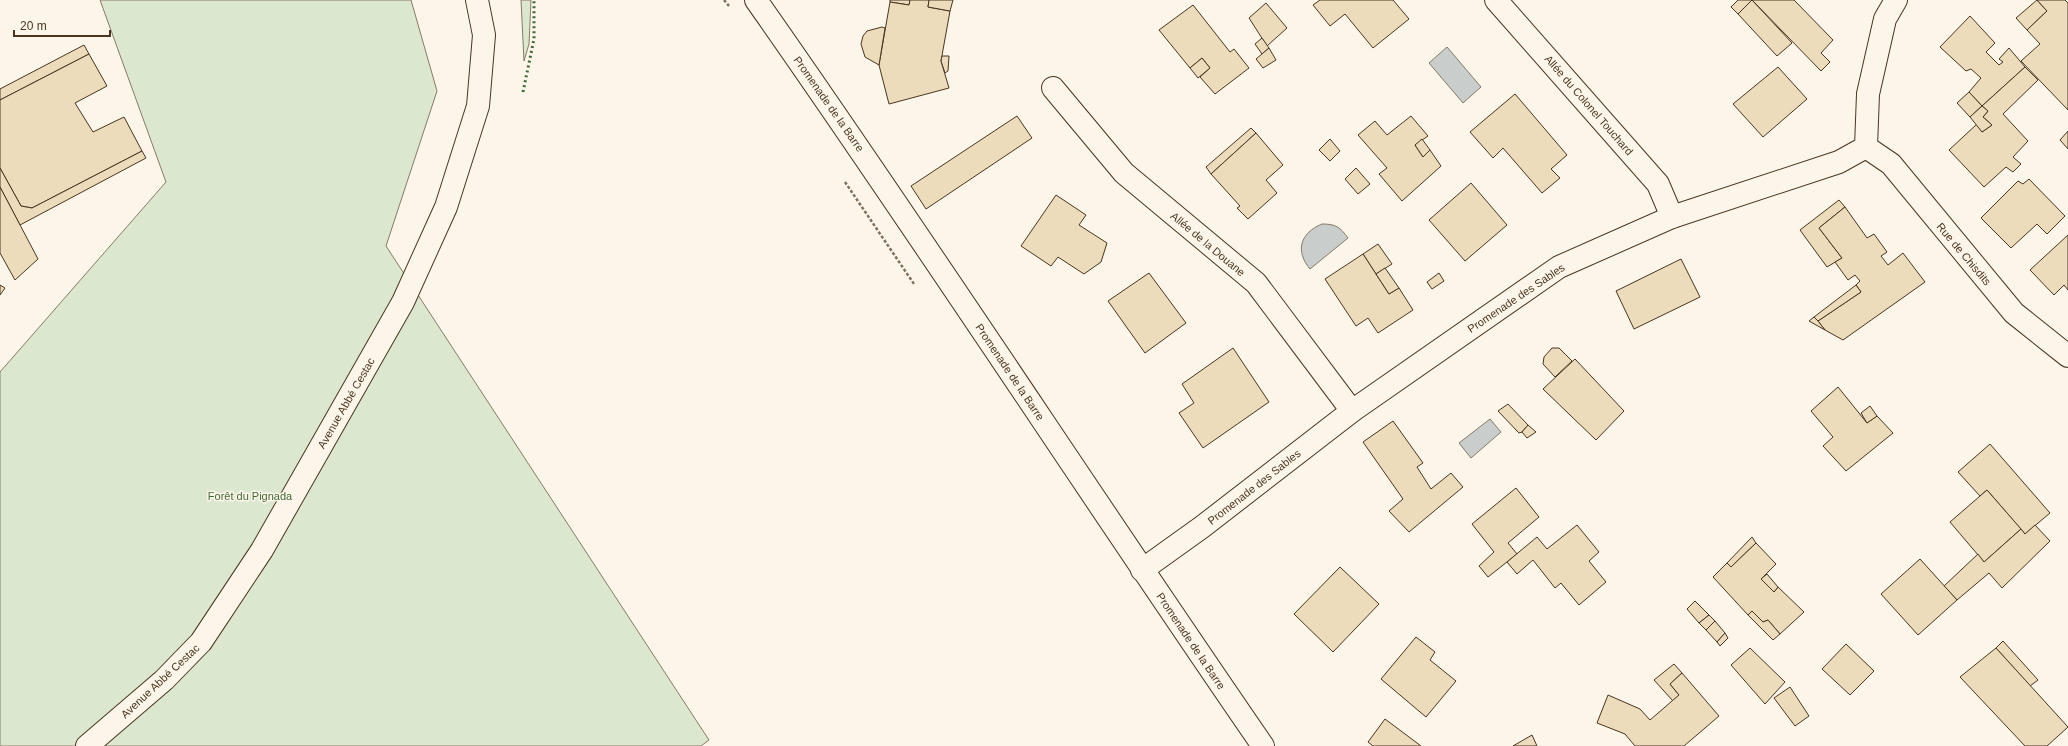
<svg xmlns="http://www.w3.org/2000/svg" width="2068" height="746" font-family="Arial,sans-serif">
	<style>
		.green { fill: #dce7d0; stroke: #887966 }
		.water { fill: #c9cecd; stroke: #887966 }
		.building { fill: #ecdcbc; stroke: #4a3520 }
		.lines { fill: none; stroke-linecap: round; stroke-linejoin: round }
		.minor-casing { stroke: #4a3520; stroke-width: 24 }
		.tertiary-casing { stroke: #4a3520; stroke-width: 24 }
		.secondary-casing { stroke: #4a3520; stroke-width: 24 }
		.path { stroke: #7f6f5c; stroke-width: 2.5; stroke-dasharray: 3 2; stroke-linecap: butt }
		.minor { stroke: #fbf6e9; stroke-width: 22 }
		.tertiary { stroke: #fbf6e9; stroke-width: 22 }
		.secondary { stroke: #fbf6e9; stroke-width: 22 }
		.hedge { stroke: #436837; stroke-width: 3; stroke-dasharray: 2 3; stroke-linecap: butt }
		.labels { text-anchor: middle; stroke-width: 3; stroke-linejoin: round; paint-order: stroke }
		.street-label { font-size: 11px; fill: #4a3520; stroke: #fbf6e9 }
		.park-label { font-size: 11px; fill: #436837; stroke: #fbf6e9 }
	</style>
	<rect width="100%" height="100%" fill="#fbf6e9"/>
	<!-- green -->
	<g class="green">
		<path d="M100,0h311l26,91 -51,155 323,494 -8,6h-701v-374l166,-190z"/>
		<path d="M521,0h10l-2,44 -5,17z"/>
	</g>
	<!-- water -->
	<g class="water">
		<path d="M1447,47l34,40 -18,16 -34,-40z"/>
		<path d="M1322,224c14,0 18,3 26,14l-38,31c-15,-18 -10,-36 12,-45z"/>
		<path d="M1490,419l11,13 -30,26 -12,-15z"/>
	</g>
	<!-- building -->
	<g class="building">
		<path d="M890,0h20l-1,5 -19,-3z"/>
		<path d="M910,0h19l-1,7 22,4 -9,50 8,27 -60,16 -10,-39 11,-63 19,3z"/>
		<path d="M929,0h24l-3,11 -22,-4z"/>
		<path d="M1320,0h73l16,19 -36,29 -28,-34 -15,12 -17,-21z"/>
		<path d="M1738,0h14l-14,14 -7,-7z"/>
		<path d="M1752,0l40,43 -15,13 -39,-42z"/>
		<path d="M1752,0h42l39,40 -12,13 9,9 -9,9z"/>
		<path d="M2037,0l10,11 -20,19 -11,-12z"/>
		<path d="M2037,0h28l3,3v107l-47,-49 19,-17 -13,-14 20,-19z"/>
		<path d="M1266,3l21,25 -20,18 -18,-28z"/>
		<path d="M1193,5l37,47 4,-3 15,19 -34,26 -15,-17 10,-9 -8,-10 -12,10 -31,-38z"/>
		<path d="M1970,16l25,27 -9,9 13,13 4,-3 -4,-3 10,-11 16,19 -43,39 -13,-14 12,-14 -10,-9 -5,2 -26,-24z"/>
		<path d="M882,27l3,1 -6,37 -14,-8 -4,-13 2,-8 4,-5z"/>
		<path d="M1262,38l7,10 -7,6 -7,-10z"/>
		<path d="M84,45l5,9 -89,46v-11z"/>
		<path d="M1269,48l7,12 -13,8 -7,-9z"/>
		<path d="M89,54l18,32 -32,17 18,29 31,-15 18,34 -110,57 -11,-2 -21,-38v-68z"/>
		<path d="M942,56h7l-1,15 -3,2 -4,-12z"/>
		<path d="M1202,58l8,10 -12,10 -8,-10z"/>
		<path d="M1778,67l29,32 -44,38 -30,-33z"/>
		<path d="M2025,67l13,13 -35,34 25,27 -15,16 8,7 -8,8 -7,-5 -22,20 -35,-37 28,-26 5,8 10,-7 -9,-8 5,-6 -6,-5z"/>
		<path d="M1969,92l13,14 -12,11 -13,-14z"/>
		<path d="M1515,94l52,61 -16,14 9,9 -18,15 -39,-45 -10,10 -23,-26z"/>
		<path d="M1982,106l6,5 -5,6 9,8 -10,7 -12,-15z"/>
		<path d="M1017,116l15,22 -106,71 -15,-23z"/>
		<path d="M1411,116l17,20 -13,9 8,12 7,-7 11,16 -39,35 -23,-27 8,-6 -29,-33 17,-14 12,14z"/>
		<path d="M1251,128l5,5 -45,41 -5,-7z"/>
		<path d="M2068,131v18l-8,-9z"/>
		<path d="M1256,133l27,32 -17,15 11,13 -29,26 -11,-11 3,-2 -29,-32z"/>
		<path d="M1330,139l10,12 -10,10 -11,-11z"/>
		<path d="M1422,139l8,11 -7,7 -8,-12z"/>
		<path d="M142,151l4,7 -126,67 -20,-38v-19l21,38 11,2z"/>
		<path d="M1356,168l14,16 -12,10 -13,-15z"/>
		<path d="M2029,179l36,37 -18,18 -10,-10 -26,24 -30,-30 37,-37 5,3z"/>
		<path d="M1471,183l36,42 -42,36 -36,-41z"/>
		<path d="M0,187l38,72 -23,21 -15,-27z"/>
		<path d="M1056,195l30,20 -7,10 28,18 -6,19 -17,12 -26,-17 -7,9 -30,-20z"/>
		<path d="M1839,200l6,7 -26,21 23,30 -15,9 -27,-37z"/>
		<path d="M1845,207l22,31 7,-4 13,18 -6,4 7,9 15,-12 22,29 -82,58 -18,-10 -7,-9 43,-29 -5,-7 4,-4 -5,-6 -7,5 -13,-18 7,-4 -23,-30z"/>
		<path d="M2068,235v55l-4,-5 -10,10 -24,-25z"/>
		<path d="M1378,244l14,20 -16,10 -13,-20z"/>
		<path d="M1363,254l26,40 10,-6 14,22 -35,23 -10,-15 -12,8 -31,-47z"/>
		<path d="M1681,259l19,38 -66,32 -18,-38z"/>
		<path d="M1385,268l14,20 -10,6 -13,-20z"/>
		<path d="M1149,273l37,50 -41,30 -37,-52z"/>
		<path d="M1439,273l5,8 -12,8 -5,-7z"/>
		<path d="M0,285l5,3 -5,7z"/>
		<path d="M1856,285l5,7 -43,29 -4,-4z"/>
		<path d="M1814,317l4,4 7,9 -16,-9z"/>
		<path d="M1233,348l36,54 -66,46 -24,-35 15,-10 -12,-19z"/>
		<path d="M1552,348h7l13,13 -17,16 -12,-13 1,-7z"/>
		<path d="M1575,359l49,52 -28,29 -53,-51z"/>
		<path d="M1838,387l29,36 10,-7 16,17 -47,38 -23,-25 10,-9 -22,-26z"/>
		<path d="M1508,404l20,21 -6,7 -3,1 -21,-22z"/>
		<path d="M1870,406l7,10 -10,7 -6,-10z"/>
		<path d="M1393,421l30,42 -6,4 14,22 20,-16 12,14 -54,45 -20,-21 14,-12 -40,-57z"/>
		<path d="M1528,425l8,7 -9,6 -5,-6z"/>
		<path d="M1990,444l60,69 -25,21 -38,-44 -7,6 -22,-24z"/>
		<path d="M1516,488l23,29 -31,26 9,11 -29,23 -9,-11 15,-14 -22,-28z"/>
		<path d="M1987,490l34,39 -37,33 -34,-40z"/>
		<path d="M1577,525l22,27 -10,9 17,21 -27,23 -18,-22 -6,5 -22,-28 -16,14 -10,-12 30,-25 10,12z"/>
		<path d="M2035,525l15,16 -48,47 -13,-15 -32,27 -13,-14 34,-32 6,8 37,-33 4,5z"/>
		<path d="M1752,537l4,6 -25,24 -4,-4z"/>
		<path d="M1756,543l20,21 -15,15 13,13 4,-5 26,25 -24,22 -12,-14 -5,2 -11,-11 -4,4 -35,-38 14,-14 4,4z"/>
		<path d="M1920,559l37,41 -39,35 -37,-41z"/>
		<path d="M1340,567l39,37 -46,48 -39,-38z"/>
		<path d="M1767,574l11,13 -4,5 -13,-13z"/>
		<path d="M1695,601l14,14 -10,8 -12,-14z"/>
		<path d="M1752,611l11,11 5,-2 12,14 -7,6 -25,-25z"/>
		<path d="M1709,615l6,6 -9,9 -7,-7z"/>
		<path d="M1715,621l10,12 -8,9 -11,-12z"/>
		<path d="M1725,633l3,5 -8,8 -3,-4z"/>
		<path d="M1416,637l19,15 -5,8 26,21 -30,36 -45,-38z"/>
		<path d="M2003,641l35,39 -8,6 -34,-38z"/>
		<path d="M1846,644l28,27 -24,24 -28,-26z"/>
		<path d="M1750,648l35,34 -20,22 -34,-39z"/>
		<path d="M1996,648l72,79 -21,19h-22l-65,-69z"/>
		<path d="M1674,664l8,9 -12,11 9,11 -6,6 -19,-21z"/>
		<path d="M1682,673l37,43 -35,30h-49l-10,-12 -28,-11 11,-28 32,14 10,11 29,-25 -9,-11z"/>
		<path d="M1790,687l19,29 -14,10 -21,-28z"/>
		<path d="M1385,719l36,27h-48l-5,-4z"/>
		<path d="M1532,735l5,11h-24z"/>
	</g>
	<g class="lines">
		<!-- minor casing -->
		<g class="minor-casing">
			<g id="minor">
				<path d="M1496,0l162,184 14,33"/>
				<path d="M1053,88l71,85 132,110 96,128"/>
				<path d="M1866,147l25,17 123,149 54,43"/>
				<path d="M1142,570l60,-43 150,-116 207,-144 113,-50 167,-55 27,-15 2,-53 17,-75 11,-19"/>
			</g>
		</g>
		<!-- tertiary casing -->
		<g class="tertiary-casing">
			<path id="tertiary" d="M87,746l77,-66 37,-38 61,-92 141,-248 43,-95 32,-101 6,-71 -7,-35"/>
		</g>
		<!-- secondary casing -->
		<g class="secondary-casing">
			<path id="secondary" d="M756,0c173,246 336,498 507,746"/>
		</g>
		<!-- path -->
		<g class="path">
			<path d="M724,0l5,6"/>
			<path d="M845,182l69,102"/>
		</g>
		<!-- minor -->
		<use href="#minor" class="minor"/>
		<!-- tertiary -->
		<use href="#tertiary" class="tertiary"/>
		<!-- secondary -->
		<use href="#secondary" class="secondary"/>
		<!-- hedge -->
		<path class="hedge" d="M523,92l11,-53v-39"/>
	</g>
	<g class="labels">
		<!-- street labels -->
		<g class="street-label">
			<text transform="translate(829 104) rotate(55)" y="4">Promenade de la Barre</text>
			<text transform="translate(1589 105) rotate(49)" y="4">Allée du Colonel Touchard</text>
			<text transform="translate(1208 244) rotate(40)" y="4">Allée de la Douane</text>
			<text transform="translate(1964 254) rotate(50)" y="4">Rue de Chisdits</text>
			<text transform="translate(1516 298) rotate(-34)" y="4">Promenade des Sables</text>
			<text transform="translate(1010 372) rotate(56)" y="4">Promenade de la Barre</text>
			<text transform="translate(346 403) rotate(-60)" y="4">Avenue Abbé Cestac</text>
			<text transform="translate(1254 487) rotate(-38)" y="4">Promenade des Sables</text>
			<text transform="translate(1191 641) rotate(56)" y="4">Promenade de la Barre</text>
			<text transform="translate(160 681) rotate(-43)" y="4">Avenue Abbé Cestac</text>
		</g>
		<!-- park labels -->
		<g class="park-label">
			<text x="250" y="500">Forêt du Pignada</text>
		</g>
	</g>
	<!-- scale -->
	<path d="M14 30v6h96v-6" fill="none" stroke="#4a3520" stroke-width="2"/>
	<text x="20" y="30" font-size="12" fill="#4a3520" stroke="#fbf6e9" stroke-width="3" paint-order="stroke">20 m</text>
</svg>
